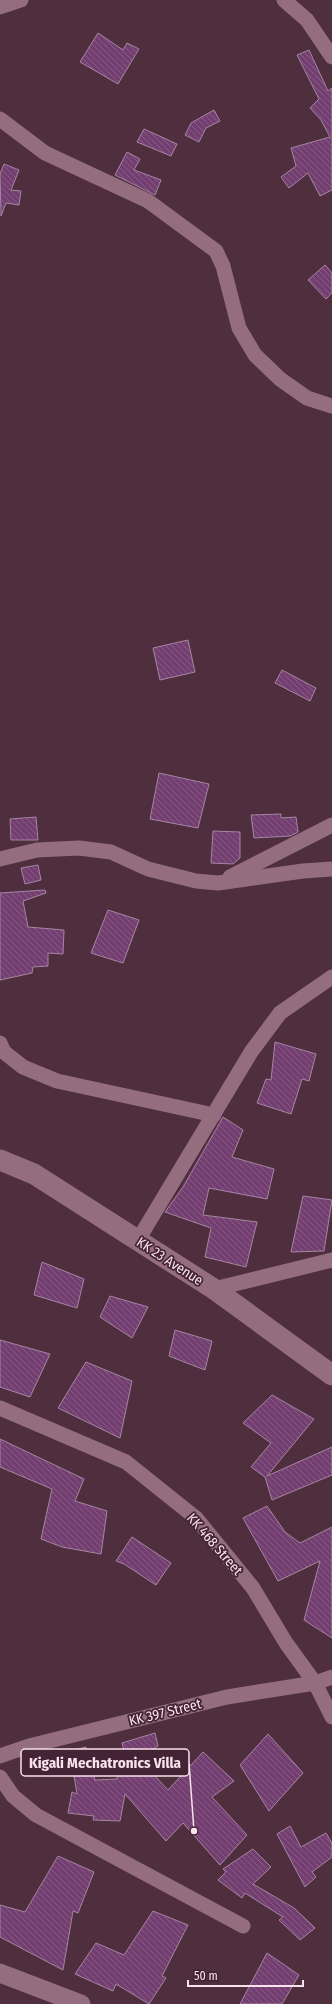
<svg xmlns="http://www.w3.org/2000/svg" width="332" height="2004" font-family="'Fira Sans Condensed',sans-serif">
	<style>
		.building { fill: url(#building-back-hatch); stroke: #a686a3 }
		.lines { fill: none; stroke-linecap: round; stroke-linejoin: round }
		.minor { stroke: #946d7f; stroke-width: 15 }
		.tertiary { stroke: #946d7f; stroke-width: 19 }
		.secondary { stroke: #946d7f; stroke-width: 21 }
		.labels { text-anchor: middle; stroke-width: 3.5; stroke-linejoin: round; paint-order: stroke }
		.street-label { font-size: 14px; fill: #f8e2ec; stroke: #442434 }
		.leader { fill: none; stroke: #f8e2ec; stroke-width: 1.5 }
		.callout-dot { fill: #f8e2ec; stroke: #442434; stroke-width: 1.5 }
		.callout { fill: #442434; stroke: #f8e2ec; stroke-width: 1.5 }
		.callout-label { font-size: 15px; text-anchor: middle; font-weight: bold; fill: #f8e2ec }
	</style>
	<defs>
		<pattern id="building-back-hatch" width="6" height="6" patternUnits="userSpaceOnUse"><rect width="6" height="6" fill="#733e70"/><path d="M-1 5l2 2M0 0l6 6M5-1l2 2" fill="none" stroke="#885a85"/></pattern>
	</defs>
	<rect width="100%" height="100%" fill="#4f2e3e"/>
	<!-- building -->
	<g class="building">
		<path d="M98,33l25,17 4,-7 12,6 -21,35 -38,-22z"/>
		<path d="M309,50l19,41 4,-3v102l-12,6 -12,-23 -19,15 -8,-11 15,-11 -5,-18 39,-11 -9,-17 -11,-12 9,-9 -22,-44z"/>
		<path d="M214,110l6,11 -14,7 -7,14 -14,-7 6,-12z"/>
		<path d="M144,129l33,15 -6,12 -34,-14z"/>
		<path d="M127,152l13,7 -6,11 27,10 -6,15 -40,-20z"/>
		<path d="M4,164l15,6 -8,20 10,1 -2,14 -13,-2 -5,13 -1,-42z"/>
		<path d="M325,265l7,8v20l-6,6 -18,-19z"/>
		<path d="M188,640l7,32 -35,8 -7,-32z"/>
		<path d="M282,670l34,18 -6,13 -35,-18z"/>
		<path d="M159,773l50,11 -11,44 -48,-9z"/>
		<path d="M281,814v4l15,-1 2,15 -8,4 -36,2 -3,-23z"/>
		<path d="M36,817l2,23h-27l-1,-21z"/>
		<path d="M213,831l27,1v26l-7,6 -22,-1z"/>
		<path d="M38,865l3,15 -16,4 -4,-16z"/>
		<path d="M45,890l1,3 -23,8 5,26 36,3 -1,24 -15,-1v13l-15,1 -1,6 -32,7v-87z"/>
		<path d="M108,910l31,10 -16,43 -32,-10z"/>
		<path d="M275,1042l41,12 -7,27 -7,-2 -11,35 -34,-11 9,-24 5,1z"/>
		<path d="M223,1117l20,13 -11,27 42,12 -7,30 -58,-11 -6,27 54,7 -11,45 -41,-10 6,-29 -46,-16 18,-25z"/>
		<path d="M303,1196l29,4 -8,51 -33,1z"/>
		<path d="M42,1262l42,17 -7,29 -43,-13z"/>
		<path d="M110,1296l38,11 -16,31 -32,-21z"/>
		<path d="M175,1330l37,11 -7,29 -36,-14z"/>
		<path d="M0,1340l50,14 -20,43 -30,-10z"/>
		<path d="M86,1362l46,19 -12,57 -62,-30z"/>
		<path d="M272,1395l42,24 -47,57 65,-29v28l-60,25 -7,-23 -14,-10 20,-24 -28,-20z"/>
		<path d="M0,1439l84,40 -9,22 32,10 -6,43 -39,-7 -21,-8 11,-50 -52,-22z"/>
		<path d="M267,1506l18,26 15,11 32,-16v111l-28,-18 16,-59 -42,20 -35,-63z"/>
		<path d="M132,1537l39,26 -15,22 -32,-21 -8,-3z"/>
		<path d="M155,1733l3,13 -9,5 5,24 14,15 35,-38 31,29 -22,16 35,38 -27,30 -37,-42 -17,18 -41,-47 -5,27 -27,-1 1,-4 -26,-3 4,-21 5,2 -7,-43 16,-4 9,33 22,-1 2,-12 9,-1 -6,-23z"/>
		<path d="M268,1734l35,39 -34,38 -29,-46z"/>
		<path d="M290,1826l11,21 25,-14 6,10v14l-20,15 4,5 -11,10 -28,-53z"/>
		<path d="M253,1849l18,18 -18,17 41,24 21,20 -15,12 -21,-20 4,-3 -38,-24 -3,5 -24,-18 8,-8 -3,-3z"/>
		<path d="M58,1856l36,16 -16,41 -5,-2 -10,59 -63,-33v-32l25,7z"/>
		<path d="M153,1911l35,14 -26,51 4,2 -17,26 -33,-20 -3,7 -38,-17 21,-31 28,12z"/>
		<path d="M267,1953l32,22 -17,29h-42z"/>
	</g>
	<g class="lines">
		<!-- minor -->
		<g class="minor">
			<path d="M284,0l23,20 25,37"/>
			<path d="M0,7l21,-7"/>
			<path d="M0,119l45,34 103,48 68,50 7,15 16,62 16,27 25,24 27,19 25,8"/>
			<path d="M0,859l37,-9 42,-2 32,4 37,17 48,12 22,2 85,-12 29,-2"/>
			<path d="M230,877l102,-52"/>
			<path d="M0,1043l4,9 19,15 34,14 157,34"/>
			<path d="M138,1240l113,-188 29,-39 52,-36"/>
			<path d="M214,1289l118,-29"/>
			<path d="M0,1408l126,54 70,56 57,70 33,55 29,40 17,34"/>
			<path d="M0,1756l29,-10 198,-49 88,-14 17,-6"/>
			<path d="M0,1777l13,19 23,19 207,111"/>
		</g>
		<!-- tertiary -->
		<path class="tertiary" d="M0,1973l81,31"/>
		<!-- secondary -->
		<path class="secondary" d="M0,1160l34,14 180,115 118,86"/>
	</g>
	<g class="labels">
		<!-- street labels -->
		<g class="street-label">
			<text transform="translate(170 1261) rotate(33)" y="5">KK 23 Avenue</text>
			<text transform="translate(215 1544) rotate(49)" y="5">KK 468 Street</text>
			<text transform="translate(165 1712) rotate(-14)" y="5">KK 397 Street</text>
		</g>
	</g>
	<!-- callouts -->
	<path class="leader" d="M194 1831L189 1763"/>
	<circle class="callout-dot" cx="194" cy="1831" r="4"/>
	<rect class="callout" x="21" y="1749" width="168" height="27" rx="4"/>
	<g class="callout-label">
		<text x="105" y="1768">Kigali Mechatronics Villa</text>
	</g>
	<!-- scale -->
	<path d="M188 1980v6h115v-6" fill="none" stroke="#f8e2ec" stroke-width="2"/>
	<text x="194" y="1980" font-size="12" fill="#f8e2ec" stroke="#442434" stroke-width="3" paint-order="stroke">50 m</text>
</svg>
